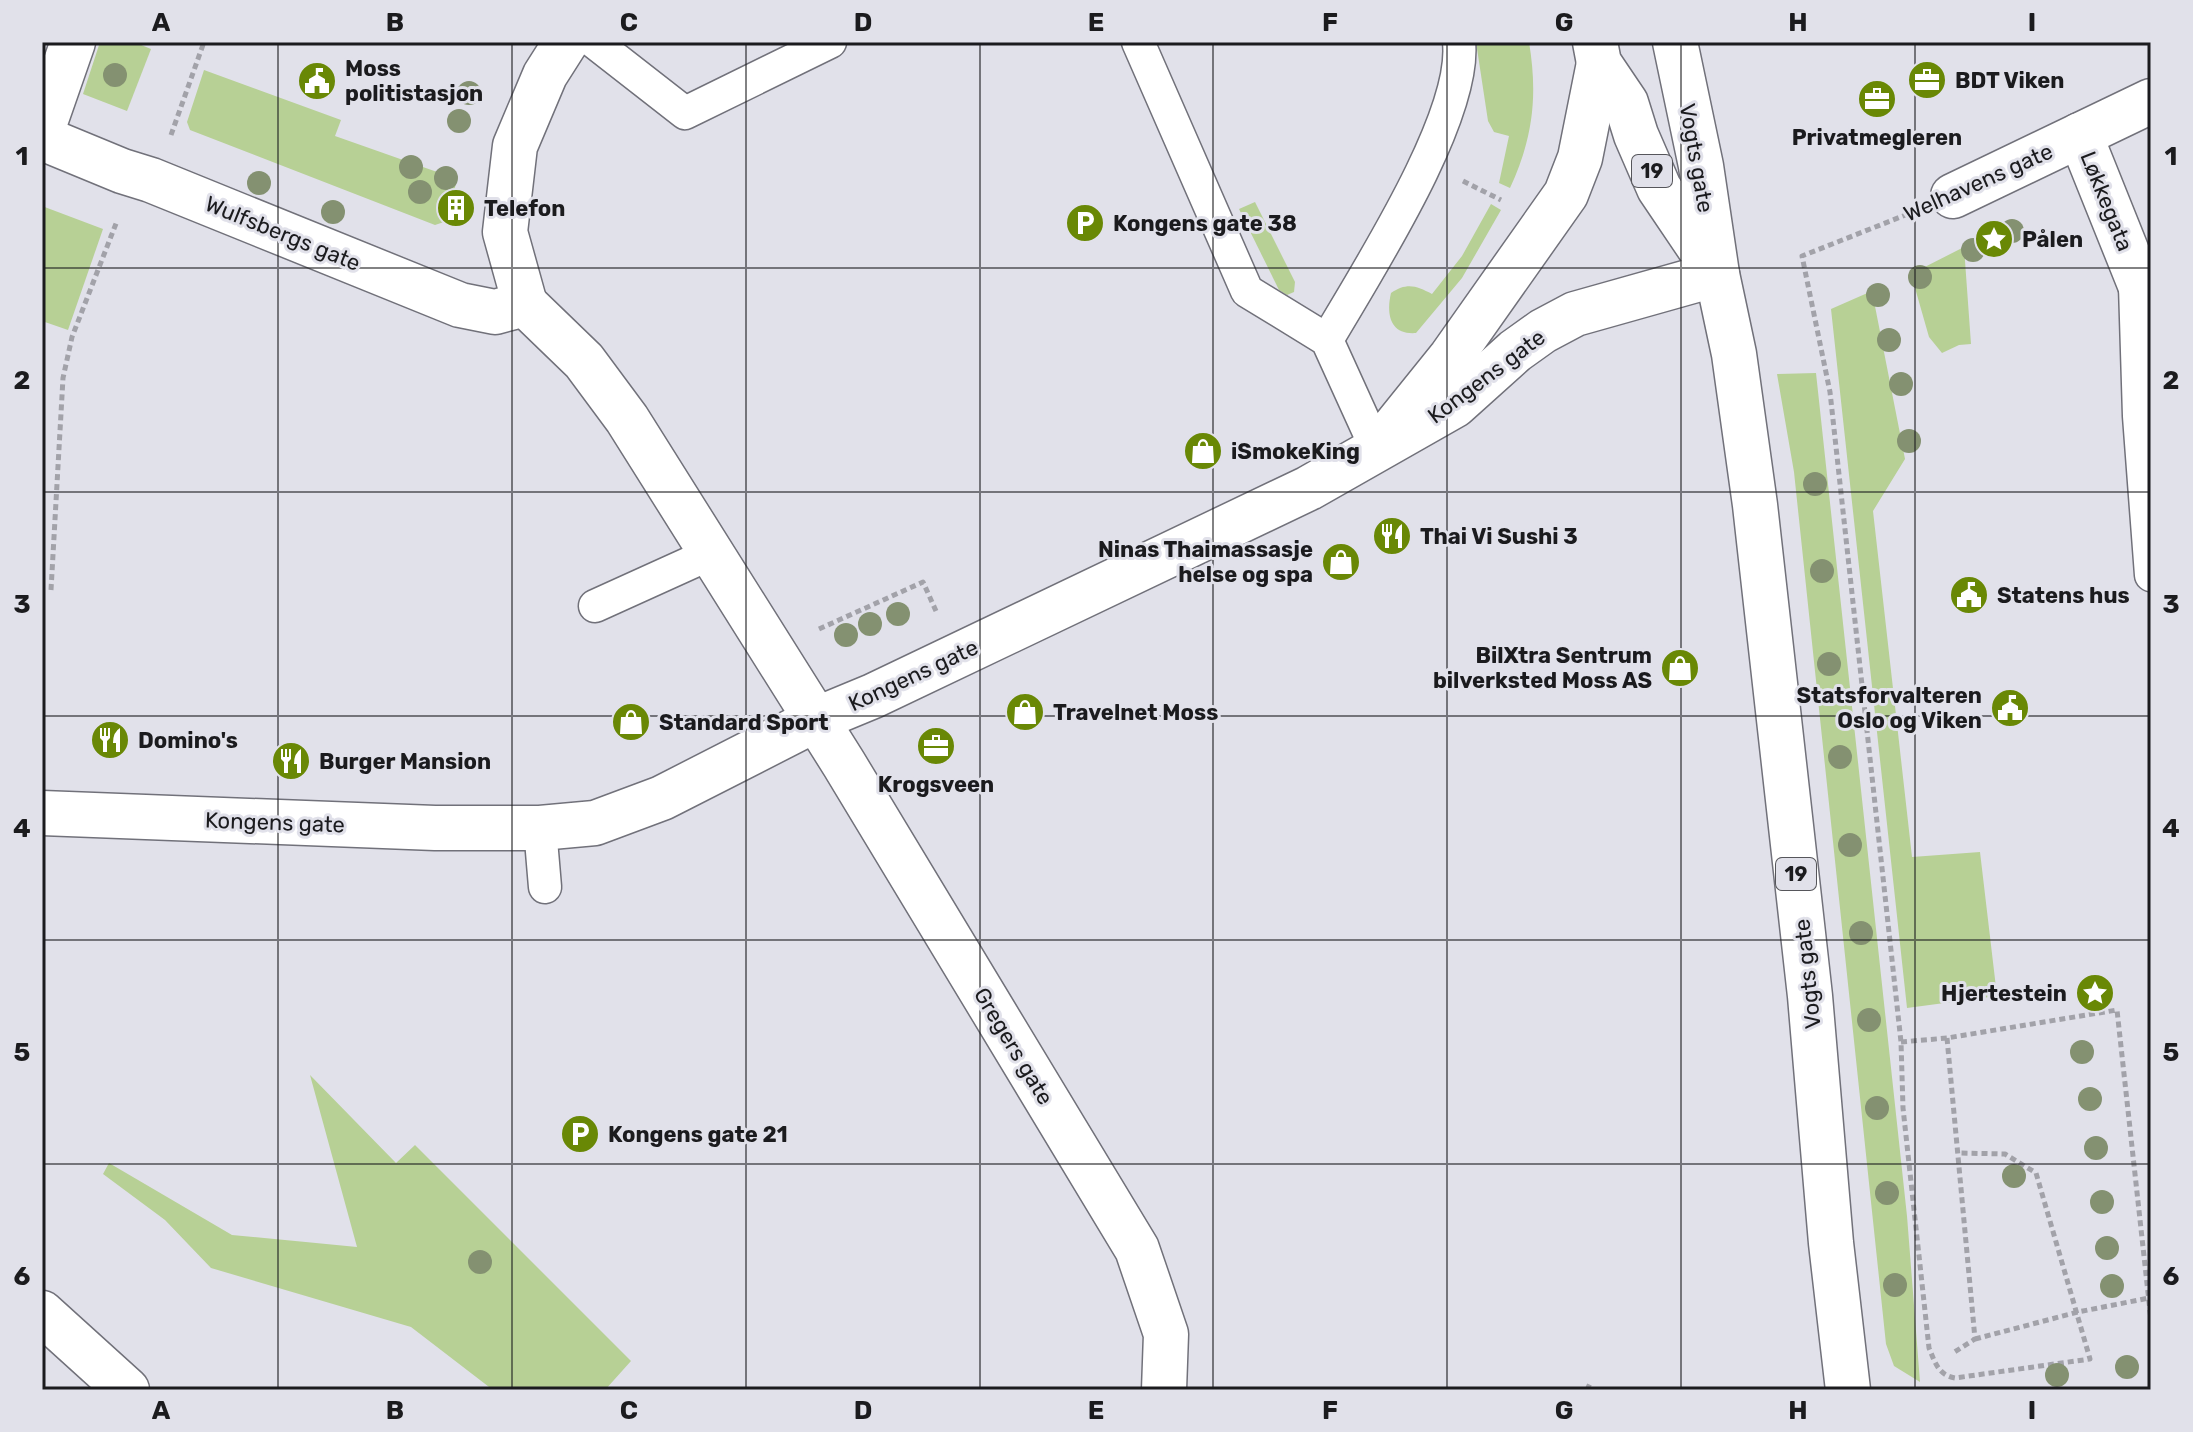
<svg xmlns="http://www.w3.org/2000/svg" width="2193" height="1432" font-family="Rubik,sans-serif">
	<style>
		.green { fill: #b7d095 }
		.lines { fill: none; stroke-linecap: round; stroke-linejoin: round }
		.lane-casing { stroke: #71717a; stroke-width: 35 }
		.street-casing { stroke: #71717a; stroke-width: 47 }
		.secondary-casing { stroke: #71717a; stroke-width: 47 }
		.highway-casing { stroke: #71717a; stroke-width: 47 }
		.path { stroke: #a2a2a9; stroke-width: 5; stroke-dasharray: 6 4; stroke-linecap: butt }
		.lane { stroke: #fff; stroke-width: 32 }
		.street { stroke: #fff; stroke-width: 44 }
		.secondary { stroke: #fff; stroke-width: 44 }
		.highway { stroke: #fff; stroke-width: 44 }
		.tree { fill: #849171 }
		.grid { fill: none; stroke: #1b1b1e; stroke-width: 2; stroke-opacity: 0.55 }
		.labels { text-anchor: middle; stroke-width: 6; stroke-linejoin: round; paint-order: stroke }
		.shield { fill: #e1e1ea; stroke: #56565b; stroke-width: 2 }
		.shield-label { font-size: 20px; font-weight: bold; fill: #1b1b1e }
		.poi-label { font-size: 22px; font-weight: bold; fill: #1b1b1e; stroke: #e1e1ea; text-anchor: start }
		.street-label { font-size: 22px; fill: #1b1b1e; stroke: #e1e1ea }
		.neatline { fill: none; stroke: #1b1b1e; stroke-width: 3 }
		.grid-label { font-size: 26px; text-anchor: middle; font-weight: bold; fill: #1b1b1e }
	</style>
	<rect width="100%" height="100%" fill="#e1e1ea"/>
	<!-- green -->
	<g class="green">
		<path d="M100,42h34l17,7 -24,62 -44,-17z"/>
		<path d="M1476,42h53c9,54 4,96 -19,146l-11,-5 10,-47 -15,-4 -6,-11z"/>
		<path d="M204,70l137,50 -6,16 122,43 -10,42 -12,4 -245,-95 -3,-8z"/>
		<path d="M1255,202l40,80 -1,10 -7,3 -8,-5 -40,-81z"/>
		<path d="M1491,204l10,6 -39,68 -46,55c-26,2 -30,-19 -25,-40 16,-11 26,-7 41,1l30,-38z"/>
		<path d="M42,206l61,23 -35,101 -26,-9z"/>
		<path d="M1964,247l7,97 -12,1 -17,8 -13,-16 -18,-63z"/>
		<path d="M1872,291l33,168 -32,52 39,346 68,-5 17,144 -90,12 -76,-699z"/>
		<path d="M1816,373l91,843 13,166 -26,-16 -8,-22 -92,-872 -17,-98z"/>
		<path d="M310,1075l86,88 19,-18 216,216 -26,29h-112l-82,-63 -200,-59 -46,-48 -62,-46 6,-11 123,72 125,12z"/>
	</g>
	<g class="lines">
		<!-- lane casing -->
		<g class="lane-casing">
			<g id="lane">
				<path d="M594,42l91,71 145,-71"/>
				<path d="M1138,42l109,249 80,49 50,110"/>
				<path d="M2135,286l4,130 12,159"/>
				<path d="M1327,340c39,-67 140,-223 132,-298"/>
				<path d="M595,606l117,-53"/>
				<path d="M540,828l5,59"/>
			</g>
		</g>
		<!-- street casing -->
		<g class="street-casing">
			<g id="street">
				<path d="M42,131l31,-89"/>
				<path d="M2080,135l71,177"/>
				<path d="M42,138l80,33 29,9 309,125 35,7 30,-8 59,57 43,58 217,345 293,485 29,85 -2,56"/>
				<path d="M1953,196l198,-95"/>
				<path d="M525,304l-20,-72 10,-86 30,-71 21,-33"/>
				<path d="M42,1313l85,77"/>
			</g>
		</g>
		<!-- secondary casing -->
		<g class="secondary-casing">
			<g id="secondary">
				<path d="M1393,429l58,-72 115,-163 14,-36 19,-95"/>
				<path d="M42,813l393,15h105l55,-5 67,-25 153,-78 58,-24 436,-208 146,-83 60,-54 28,-20 32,-17 142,-40"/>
			</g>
		</g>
		<!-- highway casing -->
		<g class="highway-casing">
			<g id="highway">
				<path d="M1595,42l4,21 27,40 10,32 23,53 52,77"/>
				<path d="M1675,42l26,124 16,108 17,80 21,151 55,491 21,247 17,147"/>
			</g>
		</g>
		<!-- path -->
		<g class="path">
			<path d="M171,135l33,-93"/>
			<path d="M1463,181l38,19"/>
			<path d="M1908,214l-106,42 28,136 71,650 2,66 26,240c6,14 9,27 26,30l135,-19 -54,-186 -31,-19 -46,-1"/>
			<path d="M51,590l12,-212 9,-41 45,-116"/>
			<path d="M819,629l104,-47 13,29"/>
			<path d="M1947,1038l28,301 -22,14"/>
			<path d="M1901,1042l46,-4 170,-28 34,310"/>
			<path d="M1975,1339l103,-27 71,-14"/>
			<path d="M1587,1390l4,-9"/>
		</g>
		<!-- lane -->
		<use href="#lane" class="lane"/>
		<!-- street -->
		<use href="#street" class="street"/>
		<!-- secondary -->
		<use href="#secondary" class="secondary"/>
		<!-- highway -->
		<use href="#highway" class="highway"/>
	</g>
	<!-- trees -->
	<g class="tree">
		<circle cx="115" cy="75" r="12"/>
		<circle cx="469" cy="93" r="12"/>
		<circle cx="459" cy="121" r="12"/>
		<circle cx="411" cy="167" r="12"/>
		<circle cx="446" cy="178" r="12"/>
		<circle cx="259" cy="183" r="12"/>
		<circle cx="420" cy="192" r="12"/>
		<circle cx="333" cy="212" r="12"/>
		<circle cx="2012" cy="231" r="12"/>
		<circle cx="1973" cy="250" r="12"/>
		<circle cx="1920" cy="277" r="12"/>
		<circle cx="1878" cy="295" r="12"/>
		<circle cx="1889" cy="340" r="12"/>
		<circle cx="1901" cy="384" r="12"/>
		<circle cx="1909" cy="441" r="12"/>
		<circle cx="1815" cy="484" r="12"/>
		<circle cx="1822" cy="571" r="12"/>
		<circle cx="898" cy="614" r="12"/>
		<circle cx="870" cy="624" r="12"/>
		<circle cx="846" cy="635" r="12"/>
		<circle cx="1829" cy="664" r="12"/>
		<circle cx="1840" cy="757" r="12"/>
		<circle cx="1850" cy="845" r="12"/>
		<circle cx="1861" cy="933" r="12"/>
		<circle cx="1869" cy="1020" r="12"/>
		<circle cx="2082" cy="1052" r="12"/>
		<circle cx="2090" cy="1099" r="12"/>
		<circle cx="1877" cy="1108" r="12"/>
		<circle cx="2096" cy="1148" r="12"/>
		<circle cx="2014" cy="1176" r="12"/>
		<circle cx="1887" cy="1193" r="12"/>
		<circle cx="2102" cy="1202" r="12"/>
		<circle cx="2107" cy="1248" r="12"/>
		<circle cx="480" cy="1262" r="12"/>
		<circle cx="1895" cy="1285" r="12"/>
		<circle cx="2112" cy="1286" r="12"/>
		<circle cx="2127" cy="1367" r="12"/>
		<circle cx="2057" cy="1375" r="12"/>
	</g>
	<!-- grid -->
	<path class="grid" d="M278,42v1348M512,42v1348M746,42v1348M980,42v1348M1213,42v1348M1447,42v1348M1681,42v1348M1915,42v1348M42,268h2109M42,492h2109M42,716h2109M42,940h2109M42,1164h2109"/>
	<!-- icons -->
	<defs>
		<g id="office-disc" transform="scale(2)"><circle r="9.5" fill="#698805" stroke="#e1e1ea"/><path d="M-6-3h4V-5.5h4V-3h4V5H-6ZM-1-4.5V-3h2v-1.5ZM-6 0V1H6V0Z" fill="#fff"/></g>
		<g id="civic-disc" transform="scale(2)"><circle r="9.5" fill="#698805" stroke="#e1e1ea"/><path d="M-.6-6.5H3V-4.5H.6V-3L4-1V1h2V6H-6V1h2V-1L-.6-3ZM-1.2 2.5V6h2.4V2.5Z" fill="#fff"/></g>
		<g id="building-disc" transform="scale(2)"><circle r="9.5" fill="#698805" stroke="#e1e1ea"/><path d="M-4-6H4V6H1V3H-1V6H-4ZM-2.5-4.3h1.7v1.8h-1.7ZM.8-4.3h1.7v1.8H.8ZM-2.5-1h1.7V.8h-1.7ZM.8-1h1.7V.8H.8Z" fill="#fff"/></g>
		<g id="parking-disc" transform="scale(2)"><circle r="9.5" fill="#698805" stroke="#e1e1ea"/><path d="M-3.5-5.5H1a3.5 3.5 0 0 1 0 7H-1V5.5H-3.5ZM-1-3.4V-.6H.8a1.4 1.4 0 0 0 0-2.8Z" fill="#fff"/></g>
		<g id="sight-disc" transform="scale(2)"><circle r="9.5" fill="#698805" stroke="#e1e1ea"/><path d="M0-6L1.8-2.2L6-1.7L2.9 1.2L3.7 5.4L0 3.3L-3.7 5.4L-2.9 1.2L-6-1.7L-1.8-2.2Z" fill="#fff"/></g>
		<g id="shop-disc" transform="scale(2)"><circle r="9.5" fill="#698805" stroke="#e1e1ea"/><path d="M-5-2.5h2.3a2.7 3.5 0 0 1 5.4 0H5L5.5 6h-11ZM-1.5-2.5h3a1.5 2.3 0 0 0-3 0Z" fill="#fff"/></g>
		<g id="restaurant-disc" transform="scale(2)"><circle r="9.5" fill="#698805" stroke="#e1e1ea"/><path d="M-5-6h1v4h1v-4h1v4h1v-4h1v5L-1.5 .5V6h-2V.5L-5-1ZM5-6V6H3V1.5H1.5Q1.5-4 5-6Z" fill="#fff"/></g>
	</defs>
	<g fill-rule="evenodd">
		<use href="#office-disc" x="1927" y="80"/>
		<use href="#civic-disc" x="317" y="81"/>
		<use href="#office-disc" x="1877" y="99"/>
		<use href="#building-disc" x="456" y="208"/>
		<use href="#parking-disc" x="1085" y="223"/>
		<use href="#sight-disc" x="1994" y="239"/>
		<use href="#shop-disc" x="1203" y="451"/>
		<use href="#restaurant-disc" x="1392" y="536"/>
		<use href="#shop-disc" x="1341" y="562"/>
		<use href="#civic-disc" x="1969" y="595"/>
		<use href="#shop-disc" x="1680" y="668"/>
		<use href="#civic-disc" x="2010" y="708"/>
		<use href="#shop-disc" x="1025" y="712"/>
		<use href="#shop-disc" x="631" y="722"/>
		<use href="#restaurant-disc" x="110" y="740"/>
		<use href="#office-disc" x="936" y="746"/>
		<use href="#restaurant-disc" x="291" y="761"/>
		<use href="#sight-disc" x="2095" y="993"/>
		<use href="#parking-disc" x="580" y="1134"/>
	</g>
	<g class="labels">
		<!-- shield labels -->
		<g class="shield">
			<rect x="1632" y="155" width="40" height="32" rx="6"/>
			<rect x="1776" y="858" width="40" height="32" rx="6"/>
		</g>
		<g class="shield-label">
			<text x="1652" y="178">19</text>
			<text x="1796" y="881">19</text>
		</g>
		<!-- poi labels -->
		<g class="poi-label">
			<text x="345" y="76">Moss<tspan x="345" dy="25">politistasjon</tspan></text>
			<text x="1955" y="88">BDT Viken</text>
			<text x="1877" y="145" text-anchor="middle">Privatmegleren</text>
			<text x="484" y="216">Telefon</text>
			<text x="1113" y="231">Kongens gate 38</text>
			<text x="2022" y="247">Pålen</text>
			<text x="1231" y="459">iSmokeKing</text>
			<text x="1420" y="544">Thai Vi Sushi 3</text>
			<text x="1313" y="557" text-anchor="end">Ninas Thaimassasje<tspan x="1313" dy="25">helse og spa</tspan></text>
			<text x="1997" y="603">Statens hus</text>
			<text x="1652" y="663" text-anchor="end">BilXtra Sentrum<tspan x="1652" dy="25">bilverksted Moss AS</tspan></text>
			<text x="1982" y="703" text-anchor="end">Statsforvalteren<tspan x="1982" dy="25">Oslo og Viken</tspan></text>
			<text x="1053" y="720">Travelnet Moss</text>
			<text x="659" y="730">Standard Sport</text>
			<text x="138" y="748">Domino's</text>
			<text x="319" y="769">Burger Mansion</text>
			<text x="936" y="792" text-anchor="middle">Krogsveen</text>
			<text x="2067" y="1001" text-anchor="end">Hjertestein</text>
			<text x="608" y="1142">Kongens gate 21</text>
		</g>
		<!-- street labels -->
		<g class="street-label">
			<text transform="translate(1697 158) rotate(80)" y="8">Vogts gate</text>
			<text transform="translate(1978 182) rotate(-24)" y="8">Welhavens gate</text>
			<text transform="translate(2107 201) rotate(68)" y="8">Løkkegata</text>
			<text transform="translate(283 233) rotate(22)" y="8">Wulfsbergs gate</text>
			<text transform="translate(1486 376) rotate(-37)" y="8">Kongens gate</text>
			<text transform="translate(913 675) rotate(-25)" y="8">Kongens gate</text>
			<text transform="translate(275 822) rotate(2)" y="8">Kongens gate</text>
			<text transform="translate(1807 974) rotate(-96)" y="8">Vogts gate</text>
			<text transform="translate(1014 1046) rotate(59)" y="8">Gregers gate</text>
		</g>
	</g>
	<!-- border -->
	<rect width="2193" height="1432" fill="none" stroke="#e1e1ea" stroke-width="88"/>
	<rect x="44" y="44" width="2105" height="1344" class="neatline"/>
	<g class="grid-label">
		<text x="161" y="31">A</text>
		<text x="395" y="31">B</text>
		<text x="629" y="31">C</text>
		<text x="863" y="31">D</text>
		<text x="1096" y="31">E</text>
		<text x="1330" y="31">F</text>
		<text x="1564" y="31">G</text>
		<text x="1798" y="31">H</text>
		<text x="2032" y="31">I</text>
		<text x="22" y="165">1</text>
		<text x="2171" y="165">1</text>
		<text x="22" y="389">2</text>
		<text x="2171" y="389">2</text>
		<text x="22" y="613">3</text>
		<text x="2171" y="613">3</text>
		<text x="22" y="837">4</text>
		<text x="2171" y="837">4</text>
		<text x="22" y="1061">5</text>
		<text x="2171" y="1061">5</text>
		<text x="22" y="1285">6</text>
		<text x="2171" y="1285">6</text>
		<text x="161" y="1419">A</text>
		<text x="395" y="1419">B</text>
		<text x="629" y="1419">C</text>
		<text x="863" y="1419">D</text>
		<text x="1096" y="1419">E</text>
		<text x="1330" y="1419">F</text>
		<text x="1564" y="1419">G</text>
		<text x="1798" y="1419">H</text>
		<text x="2032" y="1419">I</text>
	</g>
</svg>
